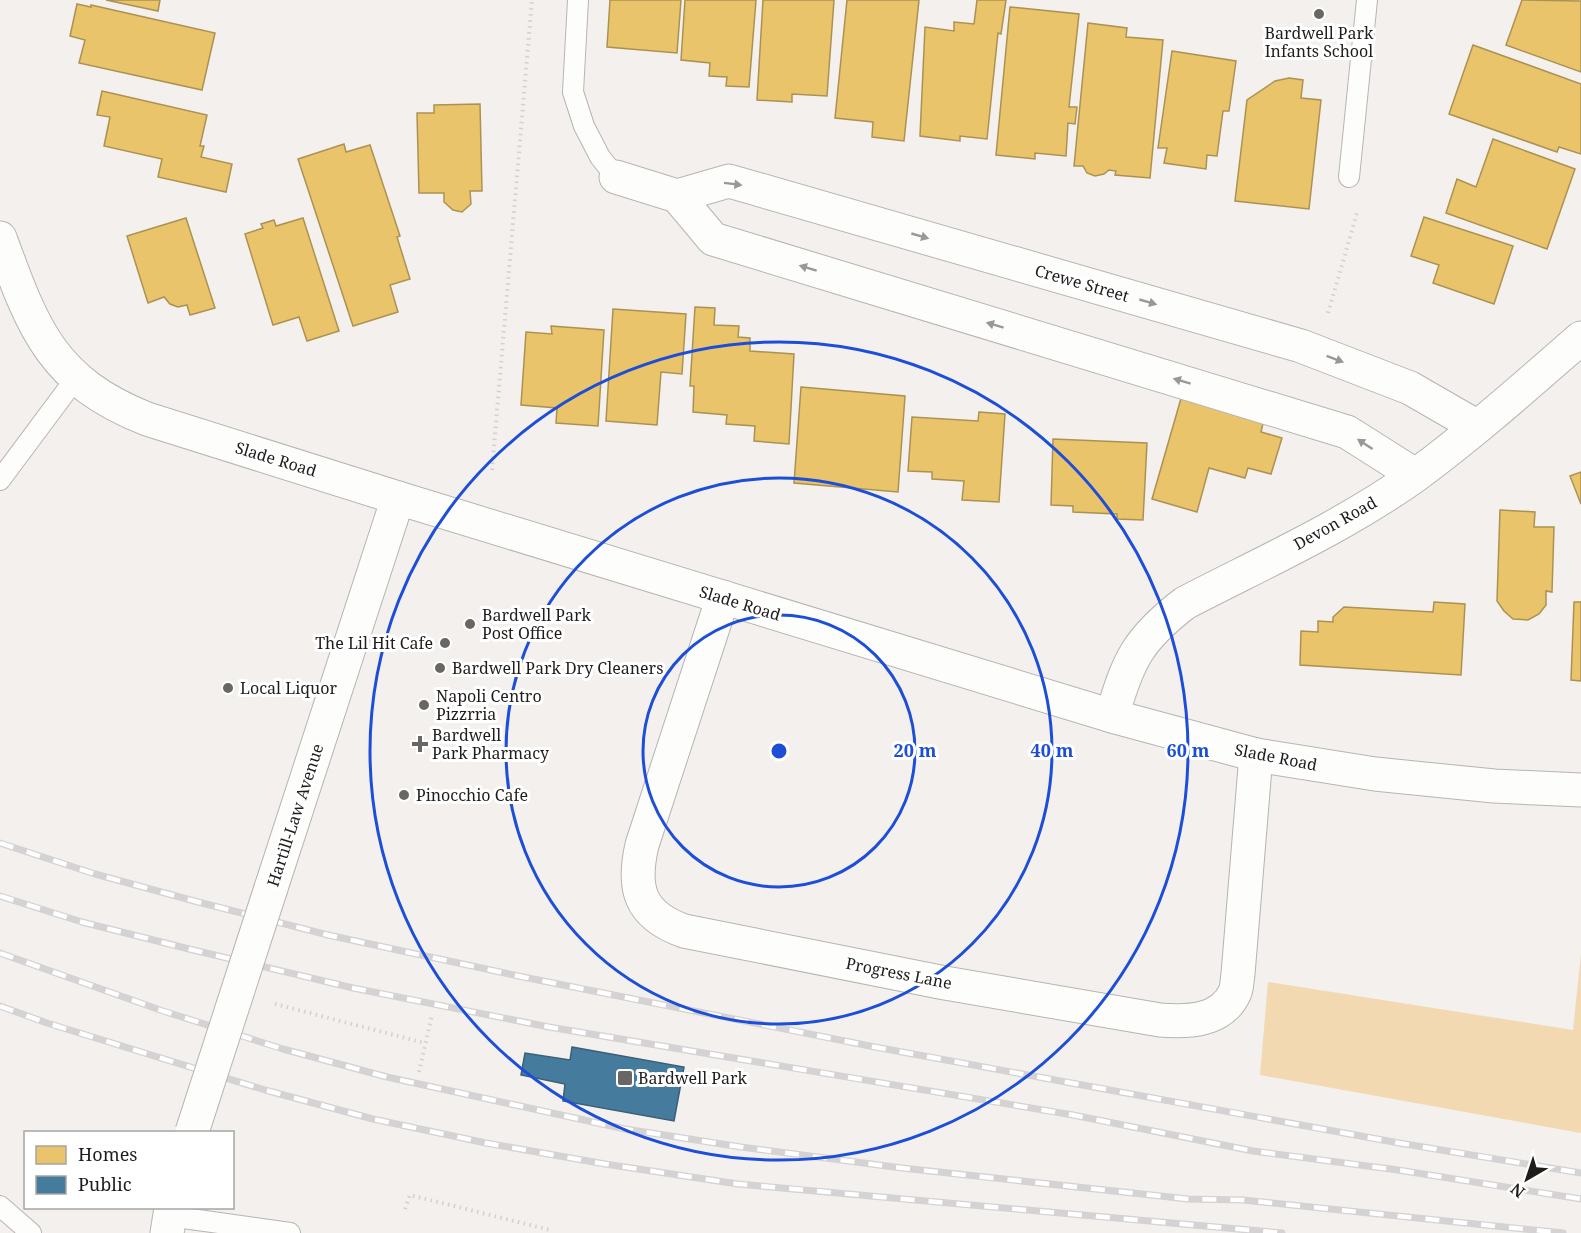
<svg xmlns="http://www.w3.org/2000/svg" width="1581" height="1233" font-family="'Noto Serif',serif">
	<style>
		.green { fill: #f2d9b2 }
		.homes { fill: #e9c46a; stroke: #ac9252; stroke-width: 1.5 }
		.public { fill: #457b9d; stroke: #3a5f76; stroke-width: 1.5 }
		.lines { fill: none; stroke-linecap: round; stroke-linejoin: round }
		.lane-casing { stroke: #b6b5b3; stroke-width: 22 }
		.street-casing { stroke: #b6b5b3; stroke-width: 35 }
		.secondary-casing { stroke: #b6b5b3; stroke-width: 35 }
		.path { stroke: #d2d1cf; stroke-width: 4; stroke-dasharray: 1.5 4.5; stroke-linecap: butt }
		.lane { stroke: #fdfdfc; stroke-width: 20 }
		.street { stroke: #fdfdfc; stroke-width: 33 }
		.secondary { stroke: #fdfdfc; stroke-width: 33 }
		.rail-casing { stroke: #d4d2d2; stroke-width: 7 }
		.rail { stroke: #fff; stroke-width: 4.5; stroke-dasharray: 14; stroke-linecap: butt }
		.secondary-bridge-casing { stroke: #b6b5b3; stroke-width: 35; stroke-linecap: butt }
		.secondary-bridge { stroke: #fdfdfc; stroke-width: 33 }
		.oneway { fill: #999897 }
		.ring { fill: none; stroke: #1d4ed8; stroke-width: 3 }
		.poi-dot { fill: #696764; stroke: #fff; stroke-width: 2 }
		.labels { text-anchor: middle; stroke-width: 6; stroke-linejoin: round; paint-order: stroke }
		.poi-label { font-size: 16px; fill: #1f1d1b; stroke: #fff; text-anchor: start }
		.street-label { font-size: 16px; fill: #1f1d1b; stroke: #fff }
		.centre { fill: #1d4ed8; stroke: #fff; stroke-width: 3 }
		.ring-label { font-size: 18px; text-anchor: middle; font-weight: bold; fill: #1d4ed8; stroke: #fff; stroke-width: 6; stroke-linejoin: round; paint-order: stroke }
	</style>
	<rect width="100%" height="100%" fill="#f3f0ed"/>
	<!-- green -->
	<path class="green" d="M1581,954v179l-321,-58 8,-93 305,48z"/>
	<!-- homes -->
	<g class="homes">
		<path d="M106,0h54l-2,11z"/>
		<path d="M610,0h71l-4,53 -70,-6z"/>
		<path d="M685,0h71l-7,87 -23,-1 1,-9 -18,-1 1,-13 -29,-3z"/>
		<path d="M763,0h71l-7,96 -35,-2v8l-35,-2z"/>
		<path d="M847,0h72l-15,141 -32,-4 1,-15 -38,-4z"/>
		<path d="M977,0h29l-5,34 -3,-1 -11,106 -27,-3v5l-40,-5 5,-109 29,4v-9l20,2z"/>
		<path d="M1522,0l59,1v71l-75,-27z"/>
		<path d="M77,4l14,3v-2l124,28 -13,57 -123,-27 6,-23 -15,-4z"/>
		<path d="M1010,7l69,7 -10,93h8l-2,17 -7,-1 -2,33 -31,-3v6l-39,-4z"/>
		<path d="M1088,23l39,5 -1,9 37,3 -13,138 -35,-3 1,-4 -7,-1 -5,4 -9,2 -8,-3 -4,-7h-9z"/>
		<path d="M1473,45l108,39v70l-22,-7 -2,5 -108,-38z"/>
		<path d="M1172,51l64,10 -7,50h-6l-6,45 -10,-1 -1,14 -42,-6 3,-15h-9z"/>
		<path d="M1289,78l14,2 -2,18 20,2 -12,109 -74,-8 12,-101 28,-19z"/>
		<path d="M102,91l105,24 -7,31h4l-3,11 31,7 -6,28 -68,-15 4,-18 -58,-13 6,-29 -13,-2z"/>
		<path d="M480,104l2,87h-12l1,13 -9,8 -9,-2 -9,-8v-9h-25l-2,-80h17v-8z"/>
		<path d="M1493,139l82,30 -28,80 -101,-36 11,-34 19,8z"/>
		<path d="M344,144l2,8 24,-7 30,91 -3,1 13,42 -20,6 8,27 -45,14 -55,-167z"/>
		<path d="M1424,217l89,29 -19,58 -61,-21 6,-18 -28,-9z"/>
		<path d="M186,218l29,90 -25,7 -3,-10 -9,2 -8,-3 -6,-7 -16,6 -21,-67z"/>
		<path d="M303,218l36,113 -32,10 -8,-24 -26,8 -28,-91 18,-6 -2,-4 13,-4 2,6z"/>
		<path d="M695,307l20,1 -1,17 25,1 -1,11 12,1v13l44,3 -5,90 -35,-3 1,-15 -29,-2 1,-9 -34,-3 1,-26h-4z"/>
		<path d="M613,309l73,5 -4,60 -21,-2 -4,53 -51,-4z"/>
		<path d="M551,326l53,4 -6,96 -42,-3 1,-15 -36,-3 5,-73 26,2z"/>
		<path d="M801,387l104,9 -7,96 -104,-9z"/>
		<path d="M1182,395l82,24 -3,13 21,6 -11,36 -23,-6 -3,10 -36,-10 -12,44 -45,-13z"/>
		<path d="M979,412l26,2 -6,88 -37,-2 2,-19 -32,-2v-7l-24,-1 4,-54 66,4z"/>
		<path d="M1053,439l94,4 -4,77 -26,-1v-5l-44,-2v-6l-22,-1z"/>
		<path d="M1581,472v32l-11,-28z"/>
		<path d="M1500,510l35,2 -1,15h20l-2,65 -6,-1v14l-7,9 -11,6 -15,-1 -9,-8 -7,-10z"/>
		<path d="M1434,602l31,2 -4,71 -161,-10 1,-34 17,1v-11l15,1v-5l11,-10 89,5z"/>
		<path d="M1574,602h7v79l-10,-1z"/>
	</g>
	<!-- public -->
	<path class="public" d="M572,1047l112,20 -10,54 -111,-20 2,-17 -44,-9 4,-22 45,7z"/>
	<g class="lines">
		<!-- lane casing -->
		<g class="lane-casing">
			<g id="lane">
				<path d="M578,0l-5,92 11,34 16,31 16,20"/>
				<path d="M1349,177l18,-177"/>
				<path d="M0,480l76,-102"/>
				<path d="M0,1206l31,27"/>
				<path d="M169,1216l121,17"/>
			</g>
		</g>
		<!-- street casing -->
		<g class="street-casing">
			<g id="street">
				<path d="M616,177l61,19 52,-15 572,165 109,42 66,38"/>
				<path d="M677,196l36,43 634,193 68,43"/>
				<path d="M0,238c33,90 51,143 147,181l251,79"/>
				<path d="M723,597l-81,248c-10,43 -3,70 42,86l261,52 215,37c27,2 62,2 75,-28 2,-5 2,-12 3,-18l18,-219"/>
				<path d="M1112,716c16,-56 26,-77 73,-113 77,-40 160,-77 231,-128 57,-42 111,-90 165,-137"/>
			</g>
		</g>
		<!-- secondary casing -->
		<g class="secondary-casing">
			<g id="secondary">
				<path d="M271,888l127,-390 714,218 144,39 119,19 119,12 87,4"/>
				<path d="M167,1233l4,-25"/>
			</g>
		</g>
		<!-- path -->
		<g class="path">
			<path d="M1328,313l29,-100 -1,-3"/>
			<path d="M492,470l40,-470"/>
			<path d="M275,1004l150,39"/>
			<path d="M419,1072l13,-57"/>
			<path d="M405,1209l5,-14 140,35"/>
		</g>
		<!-- lane -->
		<use href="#lane" class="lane"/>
		<!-- street -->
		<use href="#street" class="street"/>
		<!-- secondary -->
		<use href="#secondary" class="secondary"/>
		<!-- rail casing -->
		<g class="rail-casing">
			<g id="rail">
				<path d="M0,843l95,31 103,28 130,33 195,42 352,70 524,96 182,30"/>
				<path d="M0,896l82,26 107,27 164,39 196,39 524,88 180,36 145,19 183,29"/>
				<path d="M0,953l163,58 120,38 104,28 238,52 116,18 161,21 286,31 55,1 320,33"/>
				<path d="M0,1006l47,17 218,67 108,29 113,24 119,21 133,20 544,49"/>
			</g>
		</g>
		<!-- rail -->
		<use href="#rail" class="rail"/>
		<!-- secondary-bridge casing -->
		<g class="secondary-bridge-casing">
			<path id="secondary-bridge" d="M192,1132l79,-244"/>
		</g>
		<!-- secondary-bridge -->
		<use href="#secondary-bridge" class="secondary-bridge"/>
	</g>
	<!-- one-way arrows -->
	<defs><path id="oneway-solid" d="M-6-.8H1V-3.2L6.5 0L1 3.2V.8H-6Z" transform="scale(1.5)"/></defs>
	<g class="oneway">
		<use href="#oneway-solid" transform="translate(733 184) rotate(7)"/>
		<use href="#oneway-solid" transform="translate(920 236) rotate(16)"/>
		<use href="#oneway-solid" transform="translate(808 268) rotate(-163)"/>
		<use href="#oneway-solid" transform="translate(1148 302) rotate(16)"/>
		<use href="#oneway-solid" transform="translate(995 325) rotate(-163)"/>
		<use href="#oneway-solid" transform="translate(1335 359) rotate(21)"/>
		<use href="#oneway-solid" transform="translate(1182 381) rotate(-163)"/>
		<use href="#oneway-solid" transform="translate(1365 444) rotate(-147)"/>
	</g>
	<!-- distance rings -->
	<g class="ring">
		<circle cx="779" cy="751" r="136"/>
		<circle cx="779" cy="751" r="273"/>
		<circle cx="779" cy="751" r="409"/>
	</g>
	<!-- markers -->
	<g class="poi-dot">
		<circle cx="1319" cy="14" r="6"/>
		<circle cx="470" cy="624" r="6"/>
		<circle cx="445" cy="643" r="6"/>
		<circle cx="440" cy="668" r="6"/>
		<circle cx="228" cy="688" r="6"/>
		<circle cx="424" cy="705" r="6"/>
		<path d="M417 735h6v6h6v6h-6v6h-6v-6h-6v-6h6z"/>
		<circle cx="404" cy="795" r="6"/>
		<rect x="617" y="1070" width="16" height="16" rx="3"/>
	</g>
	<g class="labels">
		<!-- poi labels -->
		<g class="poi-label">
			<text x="1319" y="39" text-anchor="middle">Bardwell Park<tspan x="1319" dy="18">Infants School</tspan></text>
			<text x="482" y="621">Bardwell Park<tspan x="482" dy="18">Post Office</tspan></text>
			<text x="433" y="649" text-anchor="end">The Lil Hit Cafe</text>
			<text x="452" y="674">Bardwell Park Dry Cleaners</text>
			<text x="240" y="694">Local Liquor</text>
			<text x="436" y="702">Napoli Centro<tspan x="436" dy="18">Pizzrria</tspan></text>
			<text x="432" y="741">Bardwell<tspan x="432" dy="18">Park Pharmacy</tspan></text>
			<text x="416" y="801">Pinocchio Cafe</text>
			<text x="638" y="1084">Bardwell Park</text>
		</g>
		<!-- street labels -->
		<g class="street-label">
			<text transform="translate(1082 283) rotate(16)" y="6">Crewe Street</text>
			<text transform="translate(276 459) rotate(17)" y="6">Slade Road</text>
			<text transform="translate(1335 523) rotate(-29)" y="6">Devon Road</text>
			<text transform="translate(740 603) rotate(17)" y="6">Slade Road</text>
			<text transform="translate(1276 757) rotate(11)" y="6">Slade Road</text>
			<text transform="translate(295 815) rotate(-72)" y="6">Hartill-Law Avenue</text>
			<text transform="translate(899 973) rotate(11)" y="6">Progress Lane</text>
		</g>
	</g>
	<circle cx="779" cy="751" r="9" class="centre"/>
	<g class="ring-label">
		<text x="915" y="757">20 m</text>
		<text x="1052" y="757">40 m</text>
		<text x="1188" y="757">60 m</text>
	</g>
	<!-- legend -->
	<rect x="24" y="1131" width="210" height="78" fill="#ffffff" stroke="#a5a5a4" stroke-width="1.5"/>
	<rect x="36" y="1146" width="30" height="18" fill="#e9c46a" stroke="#a5a5a4" stroke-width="1.5"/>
	<text x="78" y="1161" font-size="18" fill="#1f1d1b">Homes</text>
	<rect x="36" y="1176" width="30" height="18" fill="#457b9d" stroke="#a5a5a4" stroke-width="1.5"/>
	<text x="78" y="1191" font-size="18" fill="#1f1d1b">Public</text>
	<!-- north arrow -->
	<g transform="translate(1527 1179) rotate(219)" stroke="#ffffff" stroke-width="4.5" paint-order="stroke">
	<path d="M0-4.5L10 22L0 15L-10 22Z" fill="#1f1d1b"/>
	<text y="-9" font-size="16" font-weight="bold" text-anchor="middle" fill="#1f1d1b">N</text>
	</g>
</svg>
